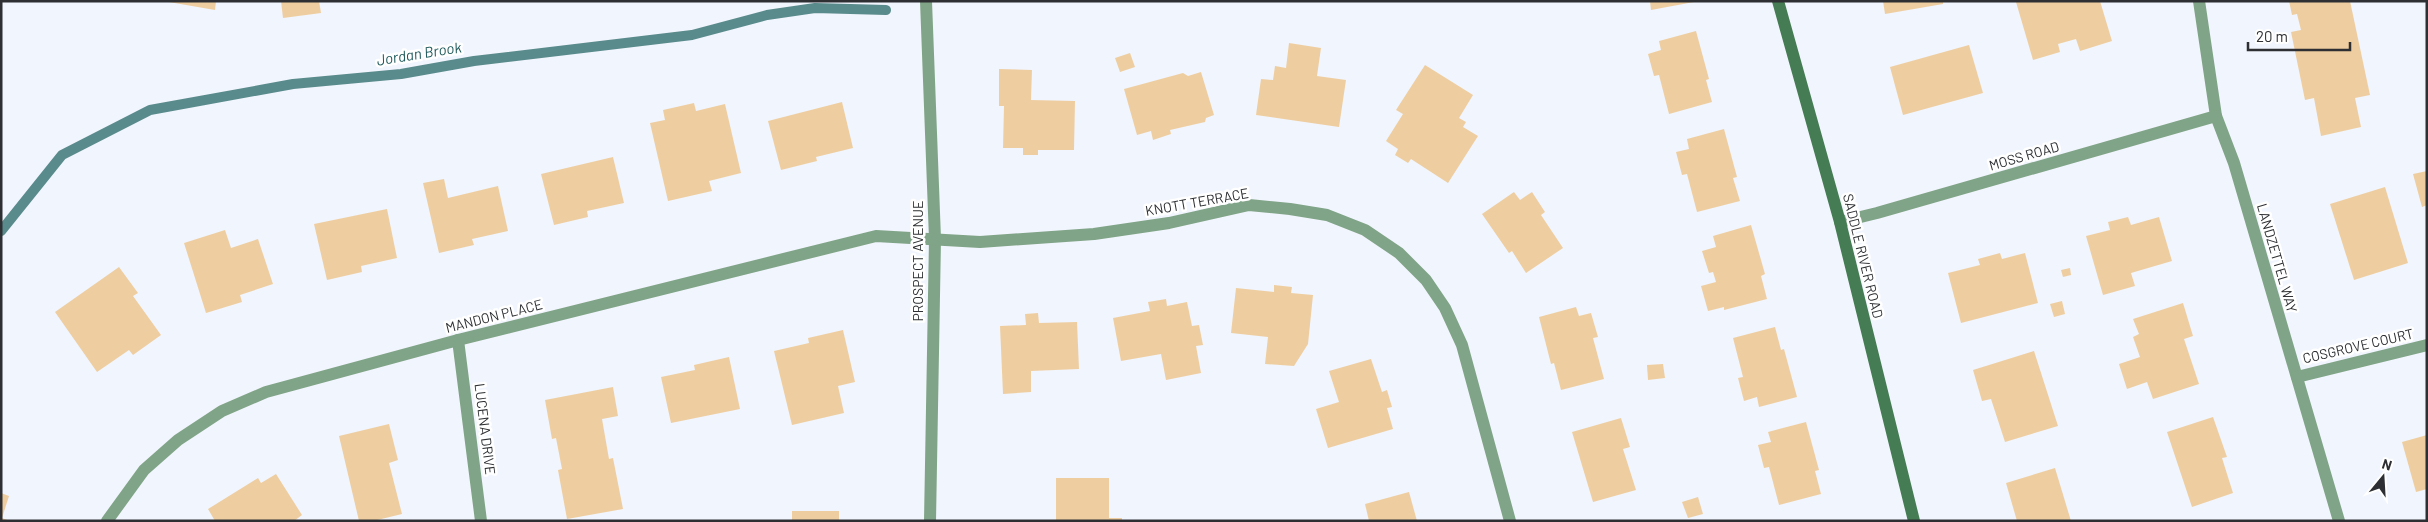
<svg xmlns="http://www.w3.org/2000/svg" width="2428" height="522" font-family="Barlow,sans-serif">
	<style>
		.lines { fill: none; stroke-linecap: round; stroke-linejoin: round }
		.stream { stroke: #5a8b8c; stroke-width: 10 }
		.building { fill: #eecea1 }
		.street { stroke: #80a487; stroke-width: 12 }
		.secondary { stroke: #457c53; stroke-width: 12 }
		.labels { text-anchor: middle; stroke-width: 5; stroke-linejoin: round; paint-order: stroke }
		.street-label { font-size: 14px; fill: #2d2f32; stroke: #fff }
		.water-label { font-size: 15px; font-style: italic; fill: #205a5b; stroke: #fff }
	</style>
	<rect width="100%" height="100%" fill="#f1f5fd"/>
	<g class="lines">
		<!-- stream -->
		<path class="stream" d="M1,231l61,-76 88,-45 143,-26 108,-10 73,-13 218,-26 75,-20 48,-7 71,2"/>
	</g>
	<!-- building -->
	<g class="building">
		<path d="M163,1h53l-1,9z"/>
		<path d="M281,1h38l2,12 -38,5z"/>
		<path d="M1650,1h44v1l-43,8z"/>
		<path d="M1883,1h60v3l-58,10z"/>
		<path d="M2100,1l12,40 -32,10 -4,-12 -18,5 2,8 -27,8 -17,-58z"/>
		<path d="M2289,1h61l20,94 -15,3 6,29 -40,9 -7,-38 -9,2 -14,-68 10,-2 -4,-16 -5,1z"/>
		<path d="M1696,31l13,48 -3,1 6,22 -43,12 -10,-39 -5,1 -6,-22 13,-4 -2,-9z"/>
		<path d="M1289,43l32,5 -4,28 29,4 -7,47 -83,-12 5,-36 12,1 2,-14 11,2z"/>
		<path d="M1969,45l14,48 -80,22 -13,-48z"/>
		<path d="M1130,53l5,14 -15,5 -5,-14z"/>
		<path d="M1425,65l48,30 -14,23 7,4 -3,5 15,9 -30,47 -37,-24 -3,4 -13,-8 3,-6 -12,-8 17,-27 -7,-4z"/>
		<path d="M999,69l33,1 -1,30 44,1 -1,49h-36v5h-15v-7h-20l1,-42h-5z"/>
		<path d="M1201,72l13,43 -8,3 -1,4 -35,8 1,4 -18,6 -2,-9 -14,4 -13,-46 59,-16 5,3z"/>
		<path d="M842,102l11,46 -37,9 1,4 -36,9 -13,-49z"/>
		<path d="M694,103l2,8 29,-7 16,69 -32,8 3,10 -44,10 -18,-78 15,-3 -2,-10z"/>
		<path d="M1724,129l13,48 -4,1 7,23 -43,11 -10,-38 -5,1 -6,-23 13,-3 -2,-10z"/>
		<path d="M613,157l11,46 -37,8 1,6 -34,8 -13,-51z"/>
		<path d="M2427,171v34l-5,2 -9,-33z"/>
		<path d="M444,179l4,19 50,-12 10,45 -36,8 2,6 -35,8 -16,-70z"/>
		<path d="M2385,187l23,76 -54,17 -24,-76z"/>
		<path d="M1514,192l6,8 12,-8 13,20 -4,3 22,33 -37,25 -14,-22 -3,2 -27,-39z"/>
		<path d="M387,209l10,49 -36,8 1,6 -35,8 -13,-56z"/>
		<path d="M2128,217l3,8 28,-8 13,44 -41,12 4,13 -32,9 -17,-59 24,-6 -2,-8z"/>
		<path d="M1751,225l14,49 -4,2 6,23 -43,11v-3l-16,4 -7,-25 15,-4 -3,-10 -4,1 -7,-22 14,-4 -3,-11z"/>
		<path d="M225,230l6,18 27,-9 15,45 -33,11 2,7 -36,11 -22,-70z"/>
		<path d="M2000,253l2,6 23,-6 13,50 -77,20 -13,-50 32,-8 -2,-6z"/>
		<path d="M119,267l19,26 -5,3 28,39 -28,20 -4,-5 -32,22 -42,-60z"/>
		<path d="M2070,268l1,7 -8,2 -2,-7z"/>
		<path d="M1274,285l18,2 -1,6 22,2 -5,49 -14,22 -29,-2 3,-27 -37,-4 5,-45 38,4z"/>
		<path d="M1166,299l1,7 20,-4 5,24 7,-1 4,20 -7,1 5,27 -35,7 -5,-26 -40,7 -8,-43 37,-7 -2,-9z"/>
		<path d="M2062,301l3,13 -11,3 -4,-13z"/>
		<path d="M2183,303l10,33 -9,3 15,45 -46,15 -6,-17 -20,7 -8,-25 21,-7 -7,-20 6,-3 -6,-15z"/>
		<path d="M1576,307l3,9 12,-3 7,24 -5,1 11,41 -43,11 -7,-27 -3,1 -12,-47z"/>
		<path d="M1038,313l1,10 38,-1 2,47 -48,2v21l-28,2 -3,-68 26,-1 -1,-11z"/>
		<path d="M1775,327l6,23 3,-1 13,48 -38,10 -2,-10 -13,4 -6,-23 5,-1 -10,-39z"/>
		<path d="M843,330l12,52 -17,4 6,27 -52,12 -18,-74 35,-8 -1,-5z"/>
		<path d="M2034,351l24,75 -53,16 -14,-43 -9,2 -9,-31z"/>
		<path d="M729,357l11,52 -69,14 -10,-46 34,-7 -1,-5z"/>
		<path d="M1371,359l11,33 5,-2 5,17 -5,1 6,21 -65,19 -12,-39 23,-7 -10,-31z"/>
		<path d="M1663,364l2,14 -17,2 -1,-15z"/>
		<path d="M613,387l5,29 -16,3 7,40 4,-1 10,51 -56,10 -9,-49 4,-1 -6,-31 -4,1 -7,-39z"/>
		<path d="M2213,417l14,40 -5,1 11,35 -41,14 -25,-75z"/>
		<path d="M1621,418l9,29 -7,2 13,41 -43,12 -21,-70z"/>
		<path d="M1806,422l13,48 -4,1 6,23 -42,11 -10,-38 -5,1 -6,-23 13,-3 -3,-10z"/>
		<path d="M389,424l9,36 -9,3 13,51 -29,7h-14l-20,-85z"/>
		<path d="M2427,435v54l-11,3 -14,-50z"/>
		<path d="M2055,468l16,53h-54l-11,-38z"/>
		<path d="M276,474l26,41 -8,6h-79l-7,-12 50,-31 3,5z"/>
		<path d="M1056,478h53v40h13v3h-66z"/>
		<path d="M1409,492l8,29h-48l-4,-17z"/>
		<path d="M1,493l8,3 -7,22 8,3h-9z"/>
		<path d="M1698,497l5,17 -15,4 -6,-16z"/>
		<rect x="792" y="511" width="47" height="10"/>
	</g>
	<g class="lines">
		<!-- street -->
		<g class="street">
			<path d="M926,1l9,238 -5,282"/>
			<path d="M2199,1l17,115 18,47 105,358"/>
			<path d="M1840,222l37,-9 339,-97"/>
			<path d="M458,340l23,181"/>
			<path d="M2297,377l130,-32"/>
			<path d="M107,521l37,-51 34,-30 44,-29 44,-19 192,-52 418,-104 104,6 114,-8 75,-11 80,-18 41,4 37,6 38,15 34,23 27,27 19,28 17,37 48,176"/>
		</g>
		<!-- secondary -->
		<path class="secondary" d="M1778,1l62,221 74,299"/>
	</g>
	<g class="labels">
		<!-- street labels -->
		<g class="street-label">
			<text transform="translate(2024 156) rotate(-16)" y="5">MOSS ROAD</text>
			<text transform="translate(1197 202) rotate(-10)" y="5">KNOTT TERRACE</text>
			<text transform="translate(1863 256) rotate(76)" y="5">SADDLE RIVER ROAD</text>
			<text transform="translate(2277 258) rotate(74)" y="5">LANDZETTEL WAY</text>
			<text transform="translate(918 261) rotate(-90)" y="5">PROSPECT AVENUE</text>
			<text transform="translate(494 316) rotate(-14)" y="5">MANDON PLACE</text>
			<text transform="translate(2358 346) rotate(-13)" y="5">COSGROVE COURT</text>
			<text transform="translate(485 429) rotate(83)" y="5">LUCENA DRIVE</text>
		</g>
		<!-- water labels -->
		<g class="water-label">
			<text transform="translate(419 54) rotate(-9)" y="5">Jordan Brook</text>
		</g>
	</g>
	<!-- border -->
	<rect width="2428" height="522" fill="none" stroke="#2d2f32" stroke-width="5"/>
	<!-- north arrow -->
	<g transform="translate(2383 477) rotate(18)" stroke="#ffffff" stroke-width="4" paint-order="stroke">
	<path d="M0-4L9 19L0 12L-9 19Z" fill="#2d2f32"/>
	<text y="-8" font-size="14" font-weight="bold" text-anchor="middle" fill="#2d2f32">N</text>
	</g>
	<!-- scale -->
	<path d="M2248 42v8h102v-8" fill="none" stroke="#2d2f32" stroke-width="2.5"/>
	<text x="2256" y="42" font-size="15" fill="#2d2f32" stroke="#ffffff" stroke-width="4" paint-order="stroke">20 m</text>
</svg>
